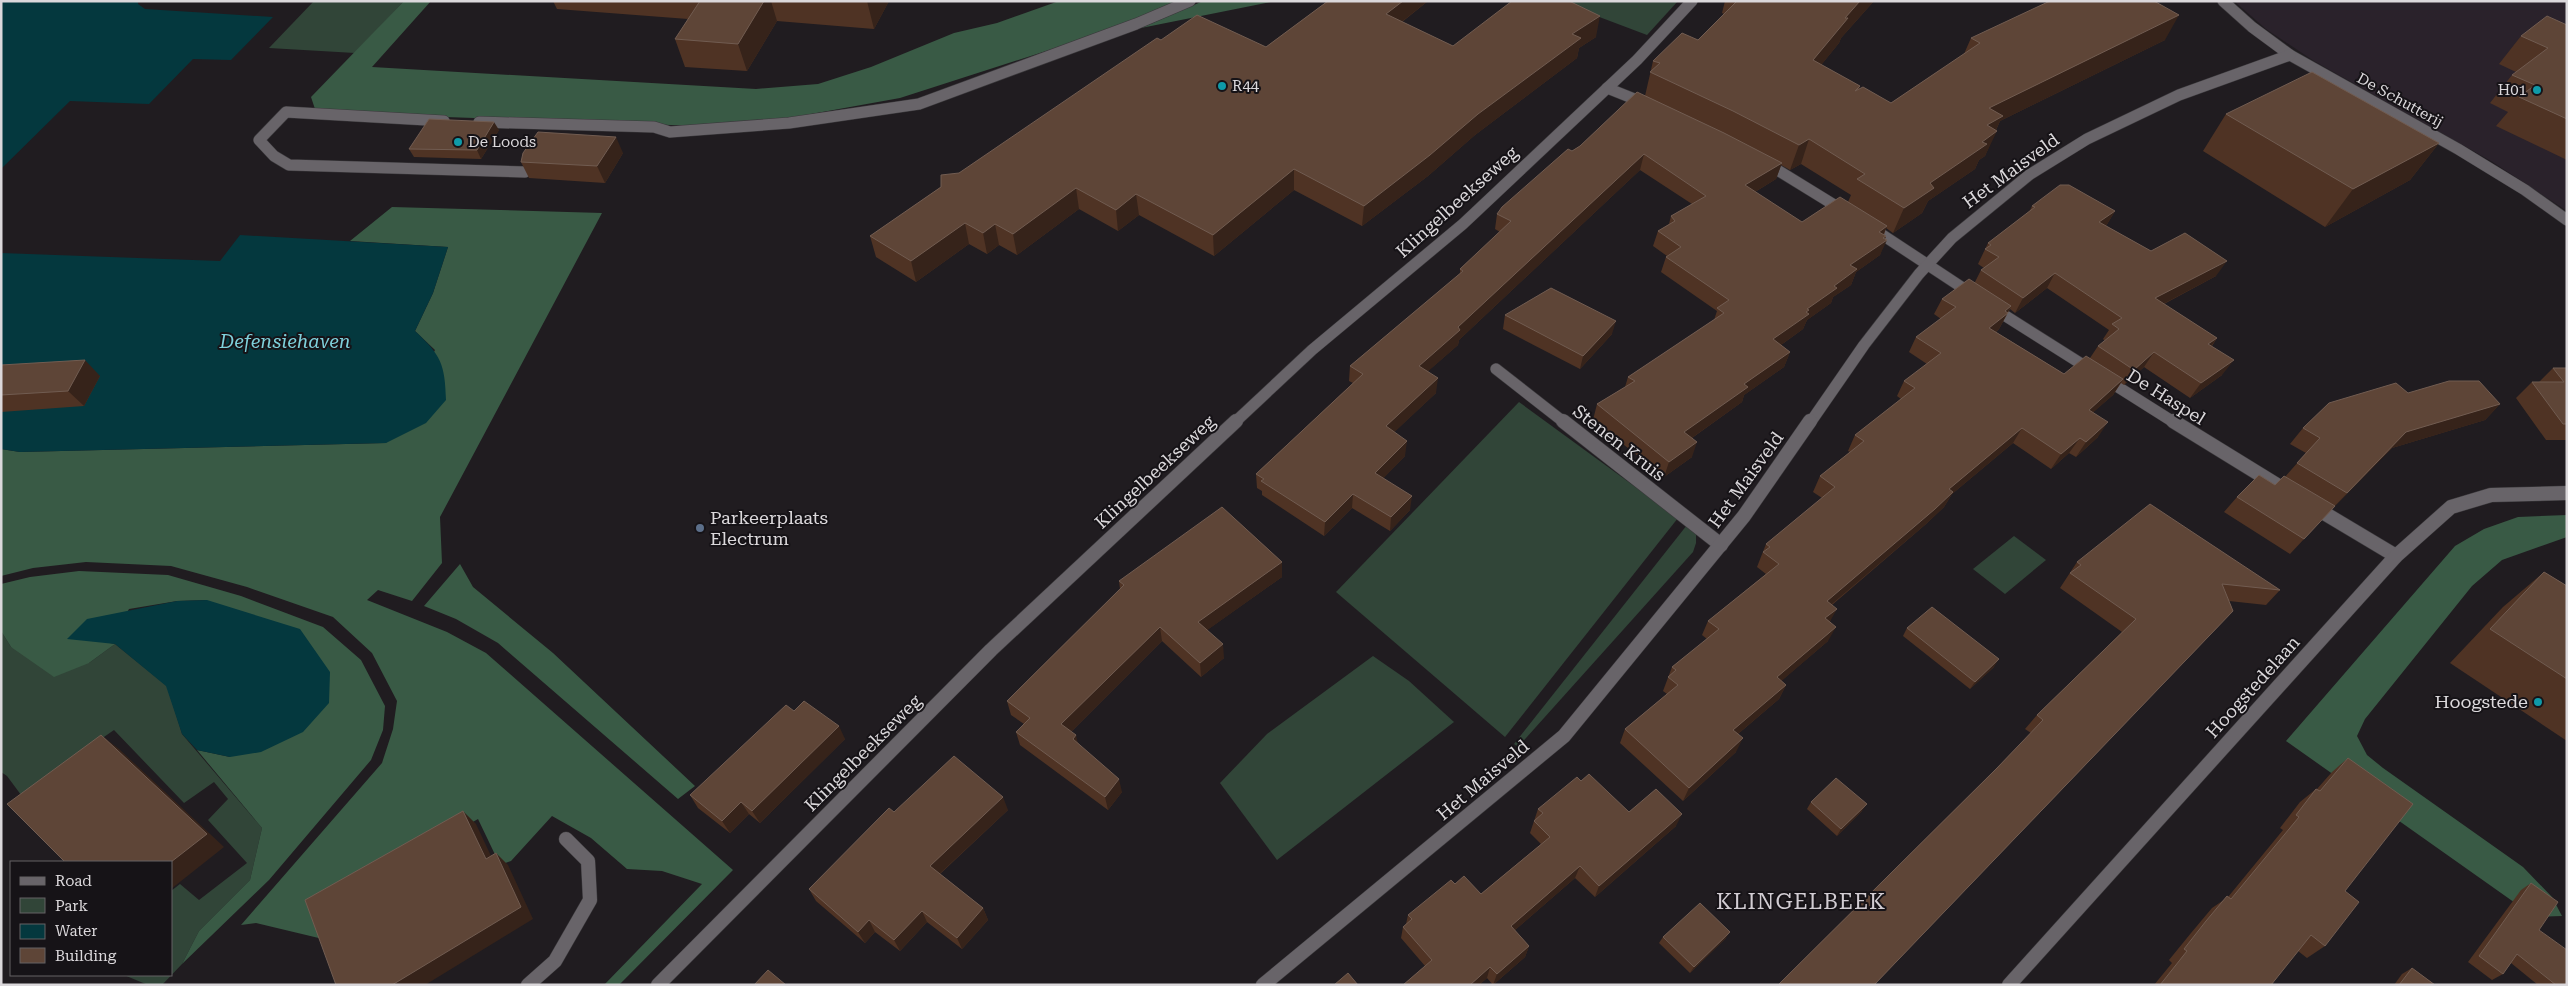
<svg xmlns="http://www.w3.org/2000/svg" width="2568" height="986" font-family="'Roboto Serif',serif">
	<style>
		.built { fill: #2a222b }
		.green { fill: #314538 }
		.forest { fill: #395a45 }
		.water { fill: #04383e }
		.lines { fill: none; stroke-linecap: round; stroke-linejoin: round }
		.minor-far1-casing { stroke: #3b393c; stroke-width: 12 }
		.minor-casing { stroke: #3b393c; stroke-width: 15 }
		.minor-far1 { stroke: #686469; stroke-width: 11 }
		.minor { stroke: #686469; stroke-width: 14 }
		.wall { fill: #4f3324; fill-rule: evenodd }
		.shaded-wall { fill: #36231a }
		.building { fill: #5e4537; stroke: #715c51 }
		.culture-dot { fill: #0f9aa8; stroke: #161317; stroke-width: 2 }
		.service-dot { fill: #5c6f8a; stroke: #161317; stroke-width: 2 }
		.labels { text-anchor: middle; stroke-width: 4; stroke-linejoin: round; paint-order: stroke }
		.far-poi-label { font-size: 15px; fill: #dbd8db; stroke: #161317; text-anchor: start }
		.far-street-label { font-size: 15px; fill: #dbd8db; stroke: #161317 }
		.street-label { font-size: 18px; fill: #dbd8db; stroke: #161317 }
		.poi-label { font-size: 18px; fill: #dbd8db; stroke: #161317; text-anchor: start }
		.water-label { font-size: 19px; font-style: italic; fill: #7ed0db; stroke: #161317 }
		.near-neighbourhood-label { font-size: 22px; letter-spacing: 1px; fill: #d1ccd2; stroke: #161317 }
	</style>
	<rect width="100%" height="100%" fill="#201c20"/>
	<!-- built -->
	<path class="built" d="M2234,1h333v210l-76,-50 -177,-100 -48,-32z"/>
	<!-- green -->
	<g class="green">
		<path d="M314,1h90l-49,52 -86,-5z"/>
		<path d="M1557,1h121l-31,34z"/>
		<path d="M1519,402l159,116 -173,219 -169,-145z"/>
		<path d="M1687,525l9,7v11l-3,9 -175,195 -4,-3z"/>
		<path d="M2014,536l32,24 -41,34 -32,-25z"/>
		<path d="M1,631l10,16 78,16 26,-19 52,42 15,48 80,94 -12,52 -51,51 -17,33 -20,21h-14l-24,-10h47v-84l9,-7 19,16 48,-37 -39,-43 20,-21 -14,-17 -30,21 -70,-73 -59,41 -28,32 -20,-27 -6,-4z"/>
		<path d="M1373,656l36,25 45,41 -177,138 -57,-77 47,-49z"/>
	</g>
	<!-- forest -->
	<g class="forest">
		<path d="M404,1h27l-59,66 384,22 62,-5 53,-17 83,-34 43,-10 62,-22h122l-88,35 -193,62 -122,22 -79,6 -311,-11 -73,-6 -4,-12z"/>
		<path d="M1203,1h73l-135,27z"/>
		<path d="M392,207l210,6 -162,304 2,46 -30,38 -34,-11 -11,10 80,32 39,21 247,217 -114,115h-15l98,-101 -40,-13 -35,-2 -36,-31 -39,-22 -41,45 -11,4 -22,-46 -162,94 11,27 -71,-17 -15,2 141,-162 11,-34 4,-28 -25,-48 -39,-36 -86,-30 -76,-21 -85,-4 -53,6 -32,8v-127l19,3 366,-9 49,-93 -20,-19 18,-38 15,-46 -98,-6z"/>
		<path d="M2567,515v22l-65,23 -30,26 -107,133 -8,17 10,19 16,13 140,99 29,30 10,19 -27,1 -249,-176 169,-195 29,-17 34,-12z"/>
		<path d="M460,564l13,23 80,66 142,133 -17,13 -180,-156 -42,-24 -32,-13z"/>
		<path d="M79,571l89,4 73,21 82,31 38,33 24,46 -2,24 -12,30 -102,120 -87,84 17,-33 51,-51 12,-52 -65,-78 33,7 -23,-157 -30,1 -48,8 -19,34 5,1 -26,19 -35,14 -43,-30 -10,-16v-47l29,-7z"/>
	</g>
	<!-- water -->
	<g class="water">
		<path d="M1,1h137v3l7,5 128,8 -42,43 -38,-1 -44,45 -79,-3 -69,68z"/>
		<path d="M240,235l208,12 -15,46 -18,38c26,24 30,33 31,69l-20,23 -40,20 -366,9 -19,-3v-196l219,8z"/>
		<path d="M207,600l93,29 30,43 -1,31 -26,29 -42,20 -31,5 -33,-7 -15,-16 -16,-48 -51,-42 -48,-5 20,-20 90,-18z"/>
	</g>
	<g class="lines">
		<!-- minor-far1 casing -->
		<g class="minor-far1-casing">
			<g id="minor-far1">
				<path d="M2223,1l29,26 38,28 168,94 67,41 42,30"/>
				<path d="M1607,88l40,16"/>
				<path d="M444,121l-158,-9 -27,28 15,16 15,9 236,7"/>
				<path d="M479,122l175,5 16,5 119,-9 130,-19 217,-80 54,-23"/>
				<path d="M1766,163l78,48"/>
				<path d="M1872,228l100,66"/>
				<path d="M1993,308l182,115"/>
				<path d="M1496,369l69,54"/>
				<path d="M1234,423l78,-73 151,-126 174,-164 55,-59"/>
				<path d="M1810,423l54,-78 55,-71 33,-36 77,-63 58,-36 92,-44 111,-40"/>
			</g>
		</g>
		<!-- minor casing -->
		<g class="minor-casing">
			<g id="minor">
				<path d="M1563,421l158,124"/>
				<path d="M2173,421l117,72"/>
				<path d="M2314,507l82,49"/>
				<path d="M528,985l27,-24 35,-61 -2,-39 -22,-22"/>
				<path d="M658,985l333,-335 245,-229"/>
				<path d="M1263,985l301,-249 180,-220 66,-95"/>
				<path d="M2009,985l387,-429 55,-49 40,-12 76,-2"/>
			</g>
		</g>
		<!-- minor-far1 -->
		<use href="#minor-far1" class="minor-far1"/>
		<!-- minor -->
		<use href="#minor" class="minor"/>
	</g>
	<!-- wall -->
	<g class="wall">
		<path d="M553,1h336l-15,28 -97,-8 -30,50 -62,-4 -10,-28 13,-20 -131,-10z"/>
		<path d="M1328,1h100l-26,21 51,24 143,-9 -17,11 -2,10 -102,77 -47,41 -66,50 -68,-36 -80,66 -75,-41 -21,16 -39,-22 -62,46 -18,-10 -12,9 -18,-10 -53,38 -40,-25 -6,-21 71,-49 18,-14 202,-133 105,7z"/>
		<path d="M1725,1h149l-33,37 -2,5 -18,22 39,21 -1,3 32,14 73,-49 7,-16 194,2 -165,81 -15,35 -6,4 -4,9 -47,32 -6,12 -29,20 -7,-5 -2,7 2,1 -6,19 -24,17 -5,13 -18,12 -2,6 -24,17 -4,9 -22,16 9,7 -6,15 -40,28 -2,7 -50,36v19l-28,20 -71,-57 4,-16 28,-17 3,-10 86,-57 3,-9 -56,-39 5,-15 1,-1 -14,-10 5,-15 11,-7 2,-8 21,-12 -52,-34 -181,170 -1,5 -30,26 8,22 -42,39 11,24 -22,22 27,32 -20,21 -38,-23 -28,28 -62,-41v-4l-5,-3 -1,-14 97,-91 -4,-2 1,-15 110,-92v-5l40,-37 -5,-3 2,-15 75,-63 8,-5 65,-50 8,-35 45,-21 26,-26 -2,-1zM1801,164l50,31 -3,7 -46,20 -47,-30 21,-13 5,-14 9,5z"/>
		<path d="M2567,25v135l-71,-34 12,-14 -18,-9 22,-28 4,-3 -17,-8 22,-28z"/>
		<path d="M2226,114l213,29 -29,37 -85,47 -122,-76z"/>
		<path d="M499,130l-18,29 -67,-2 -5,-8z"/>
		<path d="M623,153l-18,30 -76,-5 -8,-16z"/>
		<path d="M2032,206l83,5 -9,15 45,25 65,25 -52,28 53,34 -5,8 10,29 -32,23 -46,-31 -20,18 -3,-2 -8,12 -20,17 5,25 -22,20 -7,-4 -18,16 -38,-26 -61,51 -8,13 -18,17 -94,81 -4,36 -47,40 5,4 -7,14 -41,35 -2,18 -53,49 -63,-58 5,-14 42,-35 -4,-3 9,-24 35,-28 -5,-4 6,-14 58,-47 -9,-7 9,-23 56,-46 -9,-6 7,-16 30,-24 -2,-1 7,-16 46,-36 -4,-3 7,-15 23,-17 -18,-12 7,-15 25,-18 -7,-5 8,-15 33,-17 6,-12 3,-2 -6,-4 10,-21 41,-31zM2047,288l62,42 -6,9 2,2 -7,5 -8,12 -26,16 -68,-42 3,-3 11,-20 5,4z"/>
		<path d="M1505,315l107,19 -32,35 -77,-40z"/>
		<path d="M1,365l99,11 -16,30 -83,6z"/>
		<path d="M2553,368h14v72h-21l-30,-42 16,-16h7z"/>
		<path d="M2408,393l92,11 -15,16 -93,28 -59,60 -43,46 -66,-42 13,-15 38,-12 10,-8 21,-24 -16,-9 13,-16z"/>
		<path d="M2077,562l203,28 -14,15 -37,-4 4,10 -359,374h-96l219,-217 34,-35 -6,-4 12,-14 85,-83 -62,-44z"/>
		<path d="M2544,572l23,14v155l-117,-78 53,-56z"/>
		<path d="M1282,577l-75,53 17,28 -23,19 -39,-36 -91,91 7,11 44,49 -14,18 -88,-65 -4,-13 8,-8 -13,-9 -4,-14 113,-112 -1,-8z"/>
		<path d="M1907,628l87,39 -24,22 -67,-53z"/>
		<path d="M794,711l51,28 -85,84 -11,-9 -19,19 -32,-25 -8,-13z"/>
		<path d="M2348,758l-3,133 -20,55 -18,12 -9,-7 -27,34h-117l18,-22 -3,-3 22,-27 21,-25 16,-11 55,-67 -3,-2 20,-26 16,-13h1l15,-17z"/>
		<path d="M1581,781l48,31 47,14 -81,71 -20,-19 -60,52 14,16 -4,11 -32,28 -6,-7 -8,7h-76l22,-19 -24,-28 2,-11 3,-3 2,-9 47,-31 26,10 60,-50 -11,-11 8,-24z"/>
		<path d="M1811,802l51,9 -25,25 -30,-27z"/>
		<path d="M1008,810l-68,64 43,34 5,12 -26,29 -35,-27 -27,29 -25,-19 -10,11 -49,-42 -7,-12 85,-77z"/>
		<path d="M2531,883l8,47 28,55h-29l-27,-22 -8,11 -11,6 -24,-18 53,-72z"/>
		<path d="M1663,937l63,1 -36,35 -31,-30z"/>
		<path d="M2412,968l23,17h-41l8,-11z"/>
	</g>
	<!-- shaded-wall -->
	<g class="shaded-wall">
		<path d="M764,1h7l6,20 -30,50 -9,-27z"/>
		<path d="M867,1h22l-15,28z"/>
		<path d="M1403,1h25l-43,34 1,-21z"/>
		<path d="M1860,1h14l-33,37 -2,5 -34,42 8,-25 32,-42z"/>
		<path d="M2179,15l-14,25 -165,81 -5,11 2,-1 -12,25 -6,4 -4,9 -47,32 -6,12 -29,20 11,-25 26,-25 59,-75z"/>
		<path d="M1600,16l-4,21 -17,11 -2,10 -102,77 -47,41 -66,50 2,-20 208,-172z"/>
		<path d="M494,122l5,8 -18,29 -4,-9z"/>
		<path d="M616,137l7,16 -18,30 -8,-17z"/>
		<path d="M1809,139l-8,25 -11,6 9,-25z"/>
		<path d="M2439,143l-29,37 -85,47 28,-38z"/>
		<path d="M1644,154l-4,16 -181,170 -1,5 -41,36 2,-15 39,-39z"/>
		<path d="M1782,163l-6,16 -36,22 5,-16z"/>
		<path d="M1294,169v21l-80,66 -1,-21z"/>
		<path d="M1076,188l3,21 -62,46 -4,-21z"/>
		<path d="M1136,194l3,21 -21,16 -2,-21z"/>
		<path d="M2115,211l-9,15 -7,-4z"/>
		<path d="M965,223l4,21 -53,38 -5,-21z"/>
		<path d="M995,224l4,21 -12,9 -4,-21z"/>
		<path d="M1887,226l-7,16 -1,-10z"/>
		<path d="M1886,236l-3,7 4,-3 -7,15 -24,17 -5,13 -18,12 -2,6 -24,17 -4,9 -36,26 6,-16 61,-53 16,-21z"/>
		<path d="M2227,261l-11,15 -70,37 9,-15z"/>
		<path d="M2055,273l-8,15 -32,25 8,-15z"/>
		<path d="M2011,306l-12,23 -19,14 9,-15 16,-17z"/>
		<path d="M1616,321l-4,13 -32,35 3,-13z"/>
		<path d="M2217,338l-11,15 2,-9z"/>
		<path d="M1790,352l-6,15 -40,28 -2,7 -63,45 5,-15 60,-48z"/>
		<path d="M2154,352l-10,15 -20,18 10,-15z"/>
		<path d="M85,360l15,16 -16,30 -16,-15z"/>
		<path d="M2234,360l-12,15 -32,23 11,-15z"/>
		<path d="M1438,378l-2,15 -51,48 1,-15z"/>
		<path d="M2123,379l-10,16 -34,30 10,-15z"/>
		<path d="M2500,404l-15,16 -93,28 -59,60 73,-76z"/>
		<path d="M2108,422l-10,15 -22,20 10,-15z"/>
		<path d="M2022,428l-9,15 -61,51 -8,13 -18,17 -107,91 8,-14 122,-112z"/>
		<path d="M2080,438l-11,15 -18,16 10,-15z"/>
		<path d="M1407,441l-2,15 -31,32 1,-15z"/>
		<path d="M1697,442l-5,15 -28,20 5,-15z"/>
		<path d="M1353,494l-1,14 -28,28 1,-14z"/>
		<path d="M1412,496l-2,14 -20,21 1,-14z"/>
		<path d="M1282,562v15l-83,59 -1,-14z"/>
		<path d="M1837,609l-8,14 -4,-5z"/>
		<path d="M1160,627l2,14 -97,97 -4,-14z"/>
		<path d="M1836,627l-8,14 -58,50 7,-14z"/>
		<path d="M1223,644l1,14 -23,19 -1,-14z"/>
		<path d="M1999,659l-5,8 -24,22 5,-7z"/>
		<path d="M1786,685l-7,14 -53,45 7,-14z"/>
		<path d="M839,726l6,13 -85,84 -8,-12z"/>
		<path d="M101,735l18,14 105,98 -53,42v-27z"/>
		<path d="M1076,735l3,14 -6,-10z"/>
		<path d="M1743,738l-7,14 -53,49 6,-13z"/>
		<path d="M1119,779l3,13 -14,18 -3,-13z"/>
		<path d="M1003,797l5,13 -73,68 -5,-12z"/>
		<path d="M741,802l8,12 -19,19 -8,-12z"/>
		<path d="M1867,804l-5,7 -25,25 4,-7z"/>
		<path d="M463,811l13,13 22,47 -12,-12z"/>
		<path d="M1682,814l-6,12 -81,71 4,-11z"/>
		<path d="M496,853l12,12 25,54 -108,66h-33z"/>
		<path d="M1580,866l-5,12 -68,59 4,-11z"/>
		<path d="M983,908l5,12 -26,29 -5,-11z"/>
		<path d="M922,911l5,11 -27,29 -6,-11z"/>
		<path d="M869,920l6,12 -10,11 -7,-11z"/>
		<path d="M1730,932l-4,6 -36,35 4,-6z"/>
		<path d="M1529,946l-4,11 -32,28 4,-11z"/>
		<path d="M1490,967l-3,11 -8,7h-9z"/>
	</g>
	<!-- building -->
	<g class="building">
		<path d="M700,1h64l-26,43 -63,-5z"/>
		<path d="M1328,1h75l-17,13 67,32 59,-45h57l31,15 -28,18 9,4 -103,76 -48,41 -66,51 -70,-37 -81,66 -77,-41 -20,16 -40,-22 -63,46 -18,-10 -12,9 -18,-10 -54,38 -41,-25 71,-49v-12l18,-2 198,-135 4,2 36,-25 69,32z"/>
		<path d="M1737,1h123l-15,17h3l-35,42 47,26 -5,5 8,-4 28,16 89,-60 -9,-5 79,-37h104l25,14 -190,93 14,8 -16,9 10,6 -15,11 5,2 -57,39 4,5 -30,20 -47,-29 8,-5 -56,-35 -10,6 -66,-34 -83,-39 10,-9 -7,-2 29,-28 16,7z"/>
		<path d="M2547,16l20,9v94l-48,-22 16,-12 -23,-10 36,-27 -27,-12z"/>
		<path d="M2312,72l127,71 -86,46 -127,-75z"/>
		<path d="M1637,92l87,41 58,30 -37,22 57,37 38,-25 47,29 -8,6 7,4 -3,2 4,2 -37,25 7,4 -23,17 3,2 -30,21 2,1 -3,2 3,2 -36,25 17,13 -46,32 4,3 -64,45 13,10 -28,20 -72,-58 38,-23 -7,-4 96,-64 -7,-5 12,-8 -63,-43 15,-10 -23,-16 17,-10 -4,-5 35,-20 -62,-42 -186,173 2,3 -41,36 19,12 -52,48 21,15 -32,32 37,23 -21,21 -38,-23 -28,28 -64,-41 3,-2 -8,-5 107,-100 -13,-8 113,-95 -3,-2 51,-48 -14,-7 5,-7 66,-58 4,2 8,-5z"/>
		<path d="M429,119l65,3 -17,28 -68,-1z"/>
		<path d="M538,132l78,5 -19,29 -76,-4 2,-9z"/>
		<path d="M2060,185h9l46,26 -16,11 52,29 34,-18 42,28 -72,37 62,40 -9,6 26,16 -33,23 -47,-31 -20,18 -36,-24 21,-17 -7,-5 10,-6 -67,-45 -32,25 -42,-28 18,-13 -14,-8 6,-4 -3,-2 47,-36 -3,-1z"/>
		<path d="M1969,279l42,27 -6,5 3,2 -19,15 75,46 22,-18 37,23 -34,31 19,12 -22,20 -6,-4 -19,16 -39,-26 -73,61 4,3 -18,17 -108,92 10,8 -12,9 11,9 -59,50 9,8 -53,45 10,8 -54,50 -64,-59 53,-44 -10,-8 8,-7 -4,-3 47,-38 -11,-8 71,-57 -16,-12 7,-5 -4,-3 69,-57 -15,-11 44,-35 -9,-6 60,-47 -11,-7 37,-28 -25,-16 40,-30 -14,-8z"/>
		<path d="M1551,288l65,33 -33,35 -78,-41z"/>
		<path d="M85,360l-17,31 -67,4v-30z"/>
		<path d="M2553,368h14v56h-4l-31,-42h32z"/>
		<path d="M2449,381h30l21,23 -94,28 -59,61 -50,-30 23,-25 -17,-10 26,-25 67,-20 12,10z"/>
		<path d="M2259,475l16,10 9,-9 51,30 -31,33 -67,-42z"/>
		<path d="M2150,504l130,86 -58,-6 11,27 -359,374h-96l219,-217 46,-48 -6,-5 99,-96 -66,-46 11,-8 -4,-3z"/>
		<path d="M1222,507l60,55 -84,60 25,22 -23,19 -40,-36 -99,97 15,11 -3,4 46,40 -14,18 -89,-65 14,-14 -23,-17 117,-116 -5,-4z"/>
		<path d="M2544,572l23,14v93l-77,-50z"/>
		<path d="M1932,607l67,52 -24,23 -68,-54z"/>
		<path d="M804,701l35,25 -87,85 -11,-9 -19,19 -32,-26 96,-90 8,6z"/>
		<path d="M101,735l106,99 -36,28h-106l-58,-58z"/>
		<path d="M954,756l49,41 -73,69 53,42 -26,30 -35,-27 -28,29 -25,-20 -11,12 -49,-43 80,-81 5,4z"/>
		<path d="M2348,758l65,46 -68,87 14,11 -34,44 -14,-11 -40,50h-111l27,-34 -3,-2 22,-28 21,-25 4,3 68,-82 -3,-2 20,-26 4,2z"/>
		<path d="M1589,774l40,38 27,-23 26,25 -83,72 -19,-20 -69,60 18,20 -32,28 -7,-7 -20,18h-67l29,-25 -29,-33 9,-8 -4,-4 43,-35 4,4 9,-8 17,18 69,-57 -16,-16 9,-8 -5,-4 39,-32 4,4z"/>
		<path d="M1836,778l31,26 -26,25 -30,-27z"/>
		<path d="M463,811l23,48 10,-6 25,54 -129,78h-56l-31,-85z"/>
		<path d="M2531,883l27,19 -19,28 28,20v35h-11l-39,-31 -14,20 -24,-18z"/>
		<path d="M1700,903l30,29 -36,35 -31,-30z"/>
		<path d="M2412,968l23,17h-36z"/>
		<path d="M768,970l18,15h-32z"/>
		<path d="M1348,973l10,12h-24z"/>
	</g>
	<!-- markers -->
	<g class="culture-dot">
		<circle cx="1222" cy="86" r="5"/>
		<circle cx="2537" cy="90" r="5"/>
		<circle cx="458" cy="142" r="5"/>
		<circle cx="2538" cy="702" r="5"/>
	</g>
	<circle class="service-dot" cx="700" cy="528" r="5"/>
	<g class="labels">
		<!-- far-poi labels -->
		<g class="far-poi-label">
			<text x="1232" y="91">R44</text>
			<text x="2527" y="95" text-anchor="end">H01</text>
			<text x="468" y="147">De Loods</text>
		</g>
		<!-- far-street labels -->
		<g class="far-street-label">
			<text transform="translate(2400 100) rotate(29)" y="5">De Schutterij</text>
		</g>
		<!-- street labels -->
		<g class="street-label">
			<text transform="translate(2011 171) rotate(-36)" y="6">Het Maisveld</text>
			<text transform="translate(1457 202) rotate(-42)" y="6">Klingelbeekseweg</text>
			<text transform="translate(2166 397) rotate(32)" y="6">De Haspel</text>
			<text transform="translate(1619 443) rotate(38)" y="6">Stenen Kruis</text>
			<text transform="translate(1155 472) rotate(-43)" y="6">Klingelbeekseweg</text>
			<text transform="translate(1746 480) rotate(-54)" y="6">Het Maisveld</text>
			<text transform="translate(2253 687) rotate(-48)" y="6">Hoogstedelaan</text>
			<text transform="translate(863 753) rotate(-45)" y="6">Klingelbeekseweg</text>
			<text transform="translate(1483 780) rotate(-40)" y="6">Het Maisveld</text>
		</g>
		<!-- poi labels -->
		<g class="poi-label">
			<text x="710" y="524">Parkeerplaats<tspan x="710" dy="21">Electrum</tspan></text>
			<text x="2528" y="708" text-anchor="end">Hoogstede</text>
		</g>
		<!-- water labels -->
		<g class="water-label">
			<text x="285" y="348">Defensiehaven</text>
		</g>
		<!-- near-neighbourhood labels -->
		<g class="near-neighbourhood-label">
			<text x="1801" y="909">KLINGELBEEK</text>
		</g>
	</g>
	<!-- border -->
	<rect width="2568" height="986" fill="none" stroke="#dbd8db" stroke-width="5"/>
	<!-- legend -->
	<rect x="10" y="861" width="162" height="115" fill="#161317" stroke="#656265"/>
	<rect x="20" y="877" width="25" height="8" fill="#686469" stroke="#656265"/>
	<text x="55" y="886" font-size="15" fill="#dbd8db">Road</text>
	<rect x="20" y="898" width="25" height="15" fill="#314538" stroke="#656265"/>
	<text x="55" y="911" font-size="15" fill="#dbd8db">Park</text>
	<rect x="20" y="924" width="25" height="15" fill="#04383e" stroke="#656265"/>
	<text x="55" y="936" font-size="15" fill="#dbd8db">Water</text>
	<rect x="20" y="948" width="25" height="15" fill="#5e4537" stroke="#656265"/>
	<text x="55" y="961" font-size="15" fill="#dbd8db">Building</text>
</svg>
